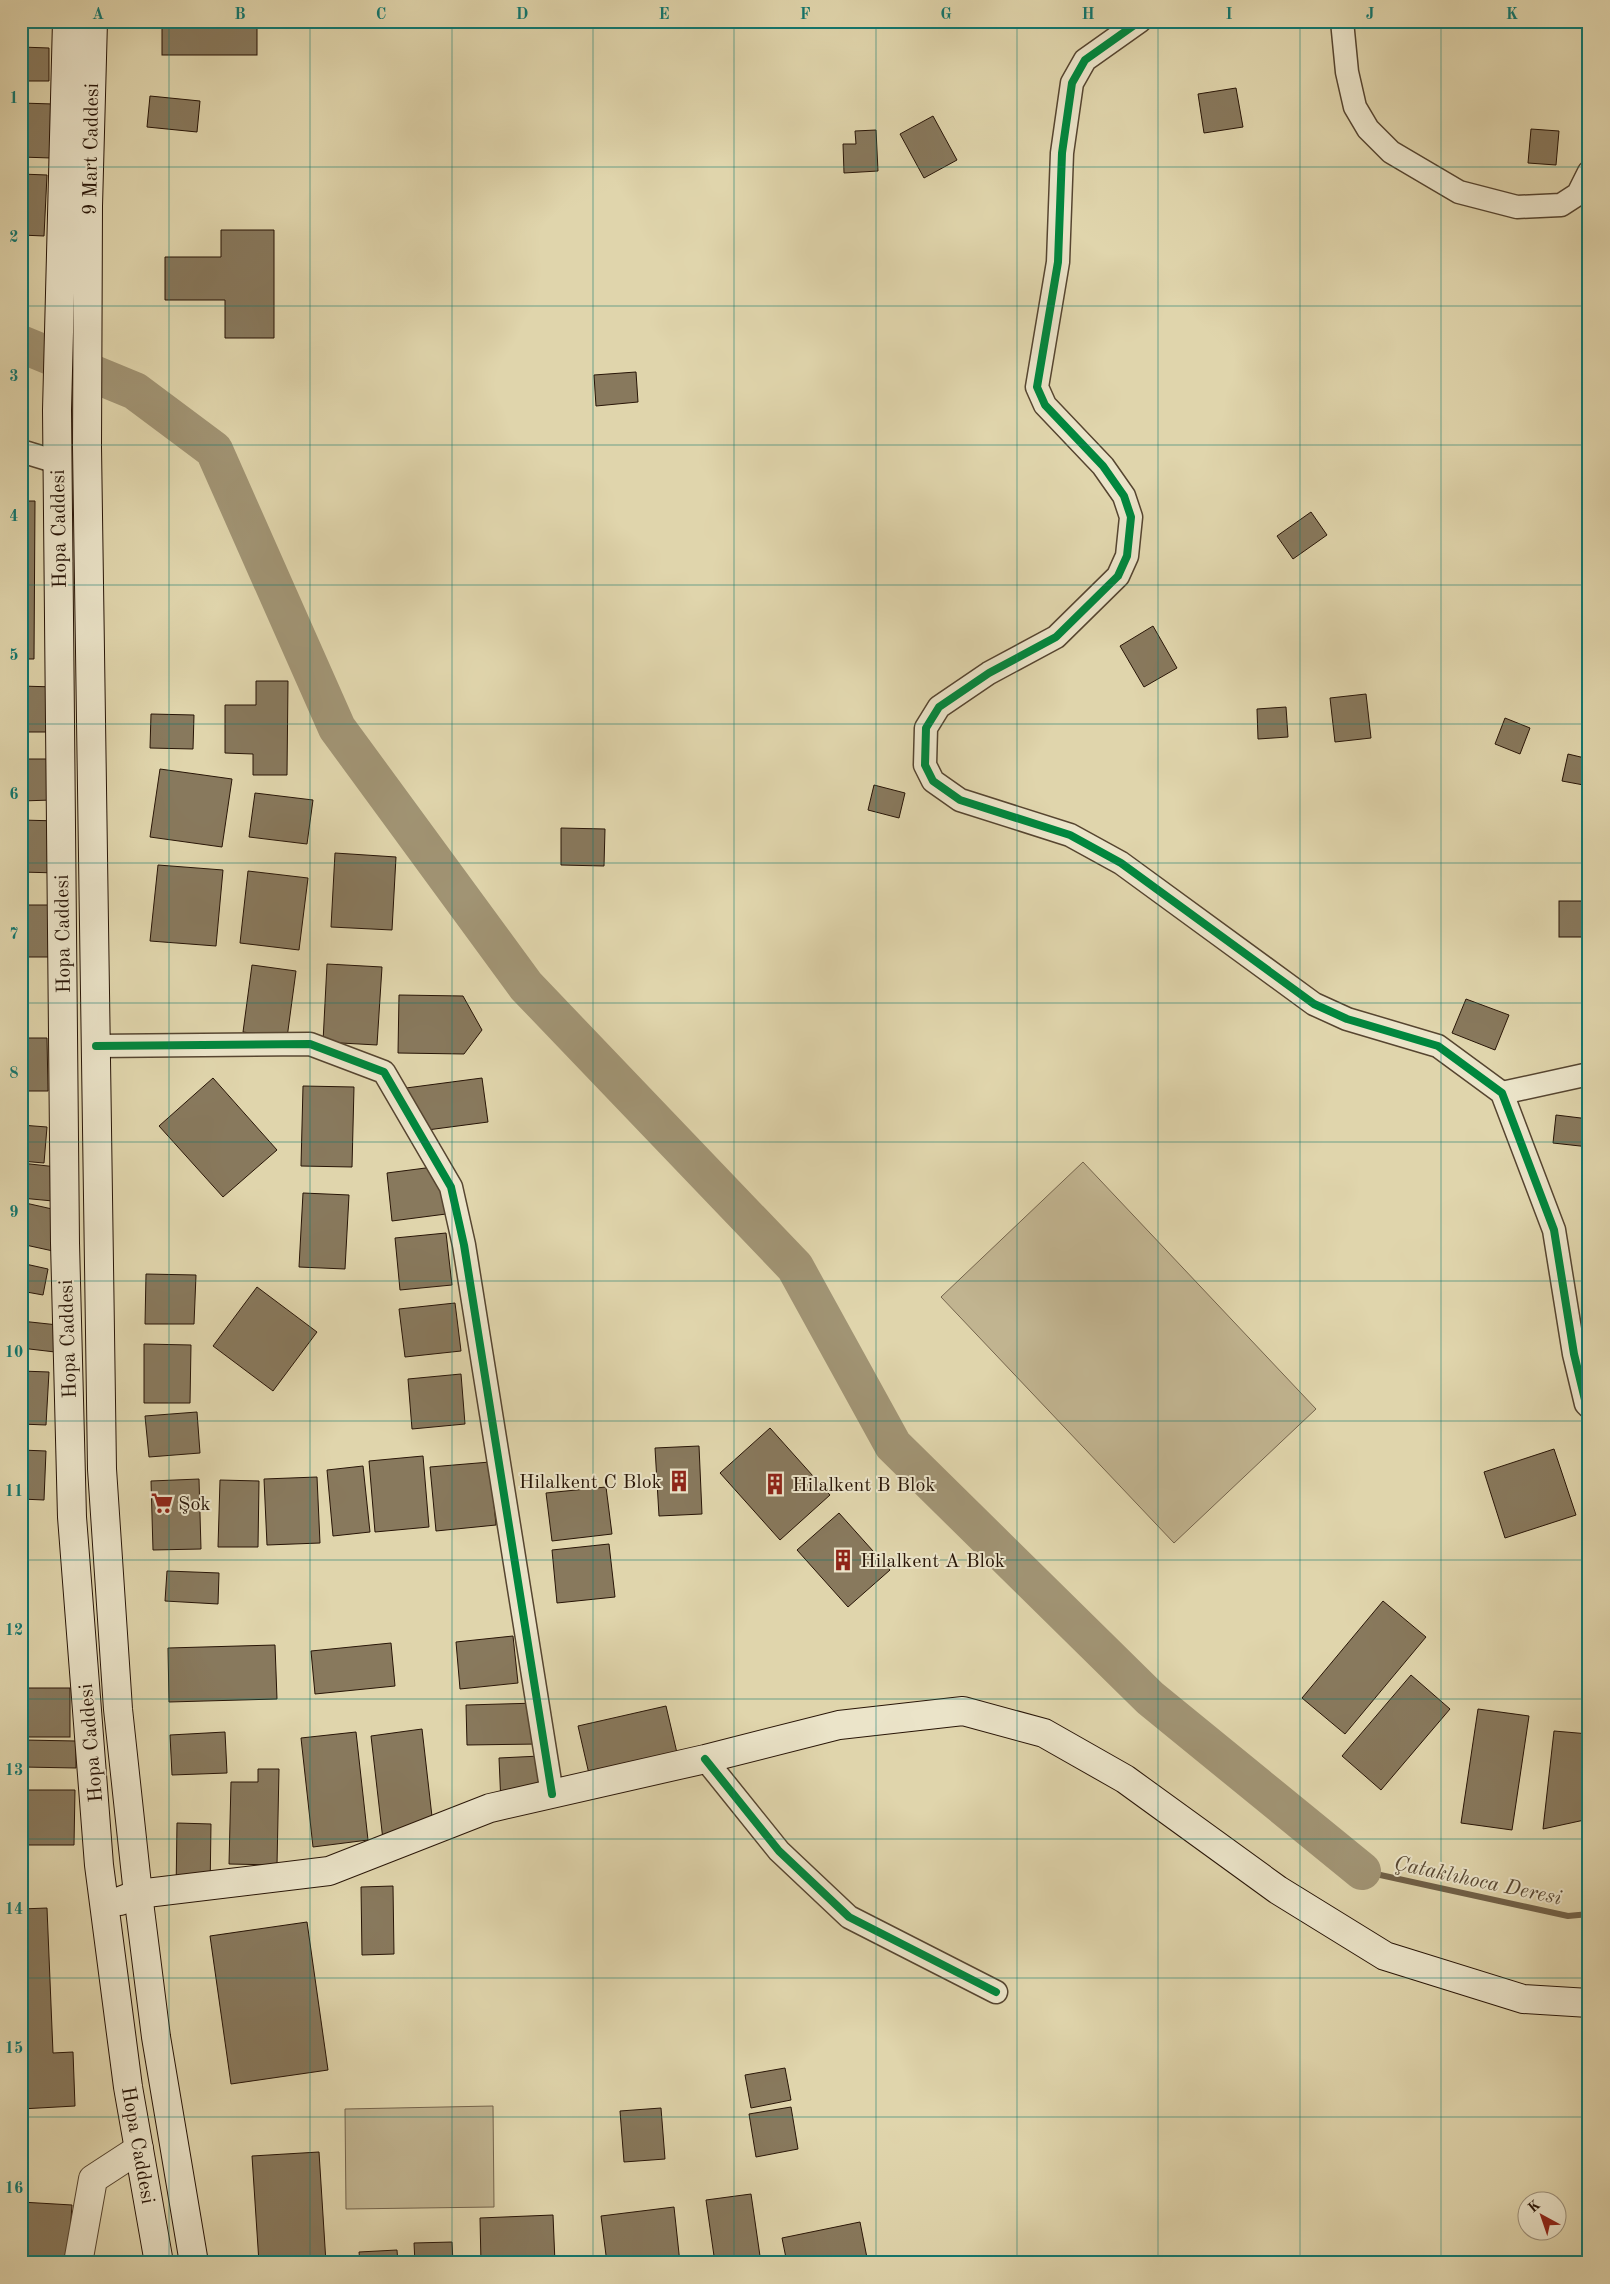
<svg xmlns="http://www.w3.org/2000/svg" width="1610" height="2284" font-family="'Old Standard TT',serif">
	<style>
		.green { fill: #c1b490; stroke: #74644c }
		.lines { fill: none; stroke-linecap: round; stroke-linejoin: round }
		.stream { stroke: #716148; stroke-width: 6 }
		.river { stroke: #a19474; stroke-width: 38 }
		.building { fill: #88795d; stroke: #281507 }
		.minor-casing { stroke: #564530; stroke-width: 25 }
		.tertiary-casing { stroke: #564530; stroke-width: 30 }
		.secondary-casing { stroke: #281507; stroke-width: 30 }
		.minor { stroke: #ebe4c9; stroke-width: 22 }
		.tertiary { stroke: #ebe4c9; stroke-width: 28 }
		.secondary { stroke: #ebe4c9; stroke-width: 28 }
		.cycleway-casing { stroke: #ebe4c9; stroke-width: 11 }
		.cycleway { stroke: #00873e; stroke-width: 8 }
		.grid { fill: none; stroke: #0f766e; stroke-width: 1; stroke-opacity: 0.55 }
		.labels { text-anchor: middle; stroke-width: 4; stroke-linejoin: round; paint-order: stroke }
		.street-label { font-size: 20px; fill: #281507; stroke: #ebe4c9 }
		.poi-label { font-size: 20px; fill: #281507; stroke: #ebe4c9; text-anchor: start }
		.water-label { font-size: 21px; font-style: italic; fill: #584833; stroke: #ebe4c9 }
		.neatline { fill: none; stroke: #0f766e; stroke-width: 2 }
		.grid-label { font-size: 16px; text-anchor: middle; font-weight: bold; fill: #0f766e }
	</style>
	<rect width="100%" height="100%" fill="#e0d5ac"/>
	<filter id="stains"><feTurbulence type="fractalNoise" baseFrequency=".004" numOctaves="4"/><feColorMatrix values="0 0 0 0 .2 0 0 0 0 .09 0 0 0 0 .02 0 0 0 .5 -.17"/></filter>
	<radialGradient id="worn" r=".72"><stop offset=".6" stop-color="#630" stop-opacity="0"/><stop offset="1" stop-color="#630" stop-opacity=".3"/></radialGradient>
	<!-- green -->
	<g class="green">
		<path d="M1083,1162l233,247 -142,134 -233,-246z"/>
		<path d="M493,2106l1,101 -148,2 -1,-100z"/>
	</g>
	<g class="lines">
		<!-- stream -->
		<path class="stream" d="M1362,1871l206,45 21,-2"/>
		<!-- river -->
		<path class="river" d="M21,344l114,47 79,59 123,278 189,258 269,281 98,178 257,253 212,173"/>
	</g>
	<!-- building -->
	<g class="building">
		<path d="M21,21h24v4l-24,1z"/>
		<rect x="162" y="21" width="95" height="34"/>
		<path d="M1568,21h21v11z"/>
		<path d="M21,47l28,1v33h-28z"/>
		<path d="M1236,88l7,39 -39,6 -6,-39z"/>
		<path d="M150,96l50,5 -3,31 -50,-5z"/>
		<path d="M21,103l32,1 -2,54 -30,-1z"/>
		<path d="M933,116l24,44 -33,18 -24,-44z"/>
		<path d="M1531,129l28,2 -3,34 -28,-2z"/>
		<path d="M876,130l2,41 -34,2 -1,-29h13l-1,-13z"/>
		<path d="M21,174l26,1 -3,61 -23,-1z"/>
		<path d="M221,230h53v108h-49v-38h-60v-43h56z"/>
		<path d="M636,372l2,30 -42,4 -2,-31z"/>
		<path d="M21,501h14l-1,158h-13z"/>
		<path d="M1311,512l16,23 -34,24 -16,-23z"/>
		<path d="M1153,626l24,42 -33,19 -24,-41z"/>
		<path d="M256,681h32l-1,94h-34v-21l-28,-1v-48h31z"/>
		<path d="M21,686l34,1 -1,45h-33z"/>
		<path d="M1366,694l5,44 -36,4 -5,-44z"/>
		<path d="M1286,707l2,30 -30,2 -1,-30z"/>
		<path d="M151,714l43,1 -1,34 -43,-1z"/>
		<path d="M1505,718l25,10 -10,26 -25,-10z"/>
		<path d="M1568,754l21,5v27l-27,-5z"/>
		<path d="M21,759h31v41l-31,1z"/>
		<path d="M160,769l72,10 -10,68 -72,-10z"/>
		<path d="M874,785l31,8 -6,25 -31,-8z"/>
		<path d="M255,793l58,7 -6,44 -58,-7z"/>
		<path d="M21,820l38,1 -1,52 -37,-1z"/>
		<path d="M561,828l44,1 -1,37 -43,-1z"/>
		<path d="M335,853l61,4 -4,73 -61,-3z"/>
		<path d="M158,865l65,5 -7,76 -66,-5z"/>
		<path d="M248,871l60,7 -9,72 -59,-7z"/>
		<rect x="1559" y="901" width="30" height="36"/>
		<rect x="21" y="905" width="29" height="52"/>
		<path d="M327,964l55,3 -5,78 -54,-3z"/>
		<path d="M252,965l44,6 -9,67 -44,-6z"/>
		<path d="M399,995l64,1 19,34 -18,24 -66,-1z"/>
		<path d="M1466,999l43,16 -14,35 -43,-17z"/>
		<path d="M21,1038h26l1,53h-27z"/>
		<path d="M213,1078l64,72 -54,47 -64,-71z"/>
		<path d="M482,1078l6,44 -76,10 -6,-44z"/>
		<path d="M303,1086l51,1 -2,80 -51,-1z"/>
		<path d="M1556,1115l33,4v28l-36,-4z"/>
		<path d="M21,1125l26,2 -3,36 -23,-2z"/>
		<path d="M21,1163l36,4 -4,34 -32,-3z"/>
		<path d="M441,1166l5,48 -54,7 -5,-48z"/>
		<path d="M303,1193l46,2 -4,74 -46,-2z"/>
		<path d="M21,1202l40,9 -8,40 -32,-7z"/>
		<path d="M446,1233l6,52 -52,5 -5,-52z"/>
		<path d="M21,1263l27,6 -5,26 -22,-4z"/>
		<path d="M146,1274l50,1 -2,49h-49z"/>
		<path d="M257,1287l60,45 -44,59 -60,-45z"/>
		<path d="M455,1303l6,48 -56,6 -6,-48z"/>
		<path d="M21,1321l37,4 -3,27 -34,-4z"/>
		<path d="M144,1344l47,1 -1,58h-46z"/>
		<path d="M21,1371l28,1 -3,53 -25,-1z"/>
		<path d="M461,1374l4,50 -53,5 -4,-50z"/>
		<path d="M197,1412l3,41 -51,4 -4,-41z"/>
		<path d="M770,1428l60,67 -50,45 -60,-67z"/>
		<path d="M699,1446l3,68 -43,2 -4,-68z"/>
		<path d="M1554,1449l22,66 -71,23 -21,-66z"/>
		<path d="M21,1450l25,1 -2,49 -23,-1z"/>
		<path d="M423,1456l6,71 -54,5 -6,-71z"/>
		<path d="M490,1462l6,63 -60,6 -6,-64z"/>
		<path d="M363,1466l7,66 -37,4 -6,-66z"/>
		<path d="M317,1477l3,66 -53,2 -3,-66z"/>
		<path d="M199,1479l2,70 -48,1 -2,-69z"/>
		<path d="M220,1480l39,1 -1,66h-40z"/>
		<path d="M606,1487l6,47 -60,7 -6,-48z"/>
		<path d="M839,1513l51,57 -42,37 -51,-57z"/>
		<path d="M609,1544l6,53 -58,6 -5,-53z"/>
		<path d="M167,1571l52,2 -1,31 -53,-3z"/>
		<path d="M1383,1601l43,36 -81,97 -43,-36z"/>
		<path d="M513,1636l5,47 -58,6 -4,-47z"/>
		<path d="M391,1643l4,43 -80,8 -4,-43z"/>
		<path d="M275,1645l2,54 -108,3 -1,-54z"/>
		<path d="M1411,1675l39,34 -69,81 -39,-34z"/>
		<rect x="21" y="1688" width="49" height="49"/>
		<path d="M538,1703l1,41 -72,1 -1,-40z"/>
		<path d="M666,1706l11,47 -88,21 -11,-48z"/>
		<path d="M1478,1709l51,7 -17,114 -51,-7z"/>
		<path d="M422,1729l12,105 -51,6 -12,-104z"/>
		<path d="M1554,1731l35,3v85l-46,10z"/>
		<path d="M225,1732l2,41 -55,2 -2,-40z"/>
		<path d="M356,1732l12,108 -55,7 -12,-109z"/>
		<path d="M24,1740l52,1v27l-53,-1z"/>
		<path d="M540,1756l2,45 -41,3 -2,-46z"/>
		<path d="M258,1769h21l-2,96 -48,-1 2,-82h27z"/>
		<path d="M24,1790h51l-1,55h-50z"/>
		<path d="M177,1823l34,1 -1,69h-34z"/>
		<path d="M393,1886l1,68 -32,1 -1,-68z"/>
		<path d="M47,1908l6,145 20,-1 2,54 -54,3v-200z"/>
		<path d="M307,1922l21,148 -97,14 -21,-148z"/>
		<path d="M785,2068l6,32 -40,8 -6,-33z"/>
		<path d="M791,2107l7,42 -42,8 -7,-43z"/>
		<path d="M661,2108l4,51 -41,3 -4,-51z"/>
		<path d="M319,2152l7,111h-67l-7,-107z"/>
		<path d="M751,2194l10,69h-46l-9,-63z"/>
		<path d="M21,2202l51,3 -4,58 -47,-1z"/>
		<path d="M674,2207l6,56h-73l-6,-47z"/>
		<path d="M553,2215l2,48h-74l-1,-45z"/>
		<path d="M860,2222l8,41h-81l-5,-25z"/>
		<path d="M452,2242l1,21h-38l-1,-20z"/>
		<path d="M397,2250l1,13h-38l-1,-11z"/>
	</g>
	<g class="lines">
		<!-- minor casing -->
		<g class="minor-casing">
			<g id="minor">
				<path d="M1140,21l-55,39 -13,23 -10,70 -4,109 -21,125 8,18 58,61 21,30 7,21 -4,39 -9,20 -62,61 -67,36 -50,34 -13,21 -1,37 8,16 27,19 110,35 51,28 193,141 33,15 91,27 64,47 52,137 20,124 12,50 3,3"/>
				<path d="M1342,21l5,51 8,35 13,22 23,23 68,40 58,15 44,-2 17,-11 11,-22"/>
				<path d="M21,451l36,11"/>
				<path d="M96,1046l214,-2 74,28 67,115 13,58 88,549"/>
				<path d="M1502,1093l87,-19"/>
				<path d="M705,1759l74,92 70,66 147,75"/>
			</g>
		</g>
		<!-- tertiary casing -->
		<g class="tertiary-casing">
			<path id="tertiary" d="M78,2263l15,-84 46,-30"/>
		</g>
		<!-- secondary casing -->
		<g class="secondary-casing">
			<g id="secondary">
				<path d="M67,21l-10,389 8,833 7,274 27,348 29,222 31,176"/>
				<path d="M93,21l-5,185 -1,241 15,1022 16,240 20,185 18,143 38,226"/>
				<path d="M120,1901l18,-7 191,-23 161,-63 215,-49 134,-34 124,-14 81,22 81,46 153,111 107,66 138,43 66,4"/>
			</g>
		</g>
		<!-- minor -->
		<use href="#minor" class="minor"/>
		<!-- tertiary -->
		<use href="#tertiary" class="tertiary"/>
		<!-- secondary -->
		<use href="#secondary" class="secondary"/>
		<!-- cycleway casing -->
		<g class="cycleway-casing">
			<g id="cycleway">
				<path d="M1140,21l-55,39 -13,23 -10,70 -4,109 -21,125 8,18 58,61 21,30 7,21 -4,39 -9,20 -62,61 -67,36 -50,34 -13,21 -1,37 8,16 27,19 110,35 51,28 193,141 33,15 91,27 64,47 52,137 20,124 12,50 3,3"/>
				<path d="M96,1046l214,-2 74,28 67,115 13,58 88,549"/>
				<path d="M705,1759l74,92 70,66 147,75"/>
			</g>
		</g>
		<!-- cycleway -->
		<use href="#cycleway" class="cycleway"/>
	</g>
	<!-- grid -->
	<path class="grid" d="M169,21v2242M310,21v2242M452,21v2242M593,21v2242M734,21v2242M876,21v2242M1017,21v2242M1158,21v2242M1300,21v2242M1441,21v2242M21,167h1568M21,306h1568M21,445h1568M21,585h1568M21,724h1568M21,863h1568M21,1003h1568M21,1142h1568M21,1281h1568M21,1421h1568M21,1560h1568M21,1699h1568M21,1839h1568M21,1978h1568M21,2117h1568"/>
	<!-- icons -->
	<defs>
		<g id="building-bare" transform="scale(1.725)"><path d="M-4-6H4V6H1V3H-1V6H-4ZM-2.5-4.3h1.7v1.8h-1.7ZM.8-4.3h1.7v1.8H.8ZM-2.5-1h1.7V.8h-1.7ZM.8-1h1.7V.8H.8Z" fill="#8f2418" stroke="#ebe4c9" stroke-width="2.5" paint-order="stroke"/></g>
		<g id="supermarket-bare" transform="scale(1.725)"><path d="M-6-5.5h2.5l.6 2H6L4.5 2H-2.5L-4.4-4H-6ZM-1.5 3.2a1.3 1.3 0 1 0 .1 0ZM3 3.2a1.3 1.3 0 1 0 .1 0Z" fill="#8f2418" stroke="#ebe4c9" stroke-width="2.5" paint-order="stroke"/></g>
	</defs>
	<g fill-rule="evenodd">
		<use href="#building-bare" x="679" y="1481"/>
		<use href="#building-bare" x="775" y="1484"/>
		<use href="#supermarket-bare" x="162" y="1503"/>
		<use href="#building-bare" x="843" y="1560"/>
	</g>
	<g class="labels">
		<!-- street labels -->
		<g class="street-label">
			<text transform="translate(90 149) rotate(-89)" y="7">9 Mart Caddesi</text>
			<text transform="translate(58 529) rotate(-91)" y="7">Hopa Caddesi</text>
			<text transform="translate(62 934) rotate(-91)" y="7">Hopa Caddesi</text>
			<text transform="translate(67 1339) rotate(-92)" y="7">Hopa Caddesi</text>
			<text transform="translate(90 1743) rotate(-95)" y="7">Hopa Caddesi</text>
			<text transform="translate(139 2145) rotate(80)" y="7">Hopa Caddesi</text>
		</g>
		<!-- poi labels -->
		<g class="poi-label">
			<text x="662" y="1488" text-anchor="end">Hilalkent C Blok</text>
			<text x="792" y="1491">Hilalkent B Blok</text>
			<text x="178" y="1510">Şok</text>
			<text x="860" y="1567">Hilalkent A Blok</text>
		</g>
		<!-- water labels -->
		<g class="water-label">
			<text transform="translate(1478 1880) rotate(12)" y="7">Çataklıhoca Deresi</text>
		</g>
	</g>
	<!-- margin -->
	<rect width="1610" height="2284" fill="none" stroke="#e0d5ac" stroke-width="55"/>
	<!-- north arrow -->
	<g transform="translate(1542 2216) rotate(320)"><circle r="24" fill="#ebe4c9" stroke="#9d917b"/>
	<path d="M0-4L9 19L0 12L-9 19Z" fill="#8f2418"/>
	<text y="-8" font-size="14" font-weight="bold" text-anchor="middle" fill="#281507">K</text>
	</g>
	<rect x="28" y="28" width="1554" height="2228" class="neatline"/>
	<g class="grid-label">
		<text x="98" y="19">A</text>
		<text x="240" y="19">B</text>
		<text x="381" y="19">C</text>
		<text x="522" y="19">D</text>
		<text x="664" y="19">E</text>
		<text x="805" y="19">F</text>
		<text x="946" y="19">G</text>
		<text x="1088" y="19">H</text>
		<text x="1229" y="19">I</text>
		<text x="1370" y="19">J</text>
		<text x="1512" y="19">K</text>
		<text x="14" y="103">1</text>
		<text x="14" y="242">2</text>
		<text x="14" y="381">3</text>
		<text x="14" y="521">4</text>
		<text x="14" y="660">5</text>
		<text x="14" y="799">6</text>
		<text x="14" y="939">7</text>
		<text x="14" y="1078">8</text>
		<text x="14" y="1217">9</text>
		<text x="14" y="1357">10</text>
		<text x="14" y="1496">11</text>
		<text x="14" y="1635">12</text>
		<text x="14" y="1775">13</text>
		<text x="14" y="1914">14</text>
		<text x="14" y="2053">15</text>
		<text x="14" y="2193">16</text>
	</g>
	<rect width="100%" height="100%" filter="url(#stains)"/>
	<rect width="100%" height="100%" fill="url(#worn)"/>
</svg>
